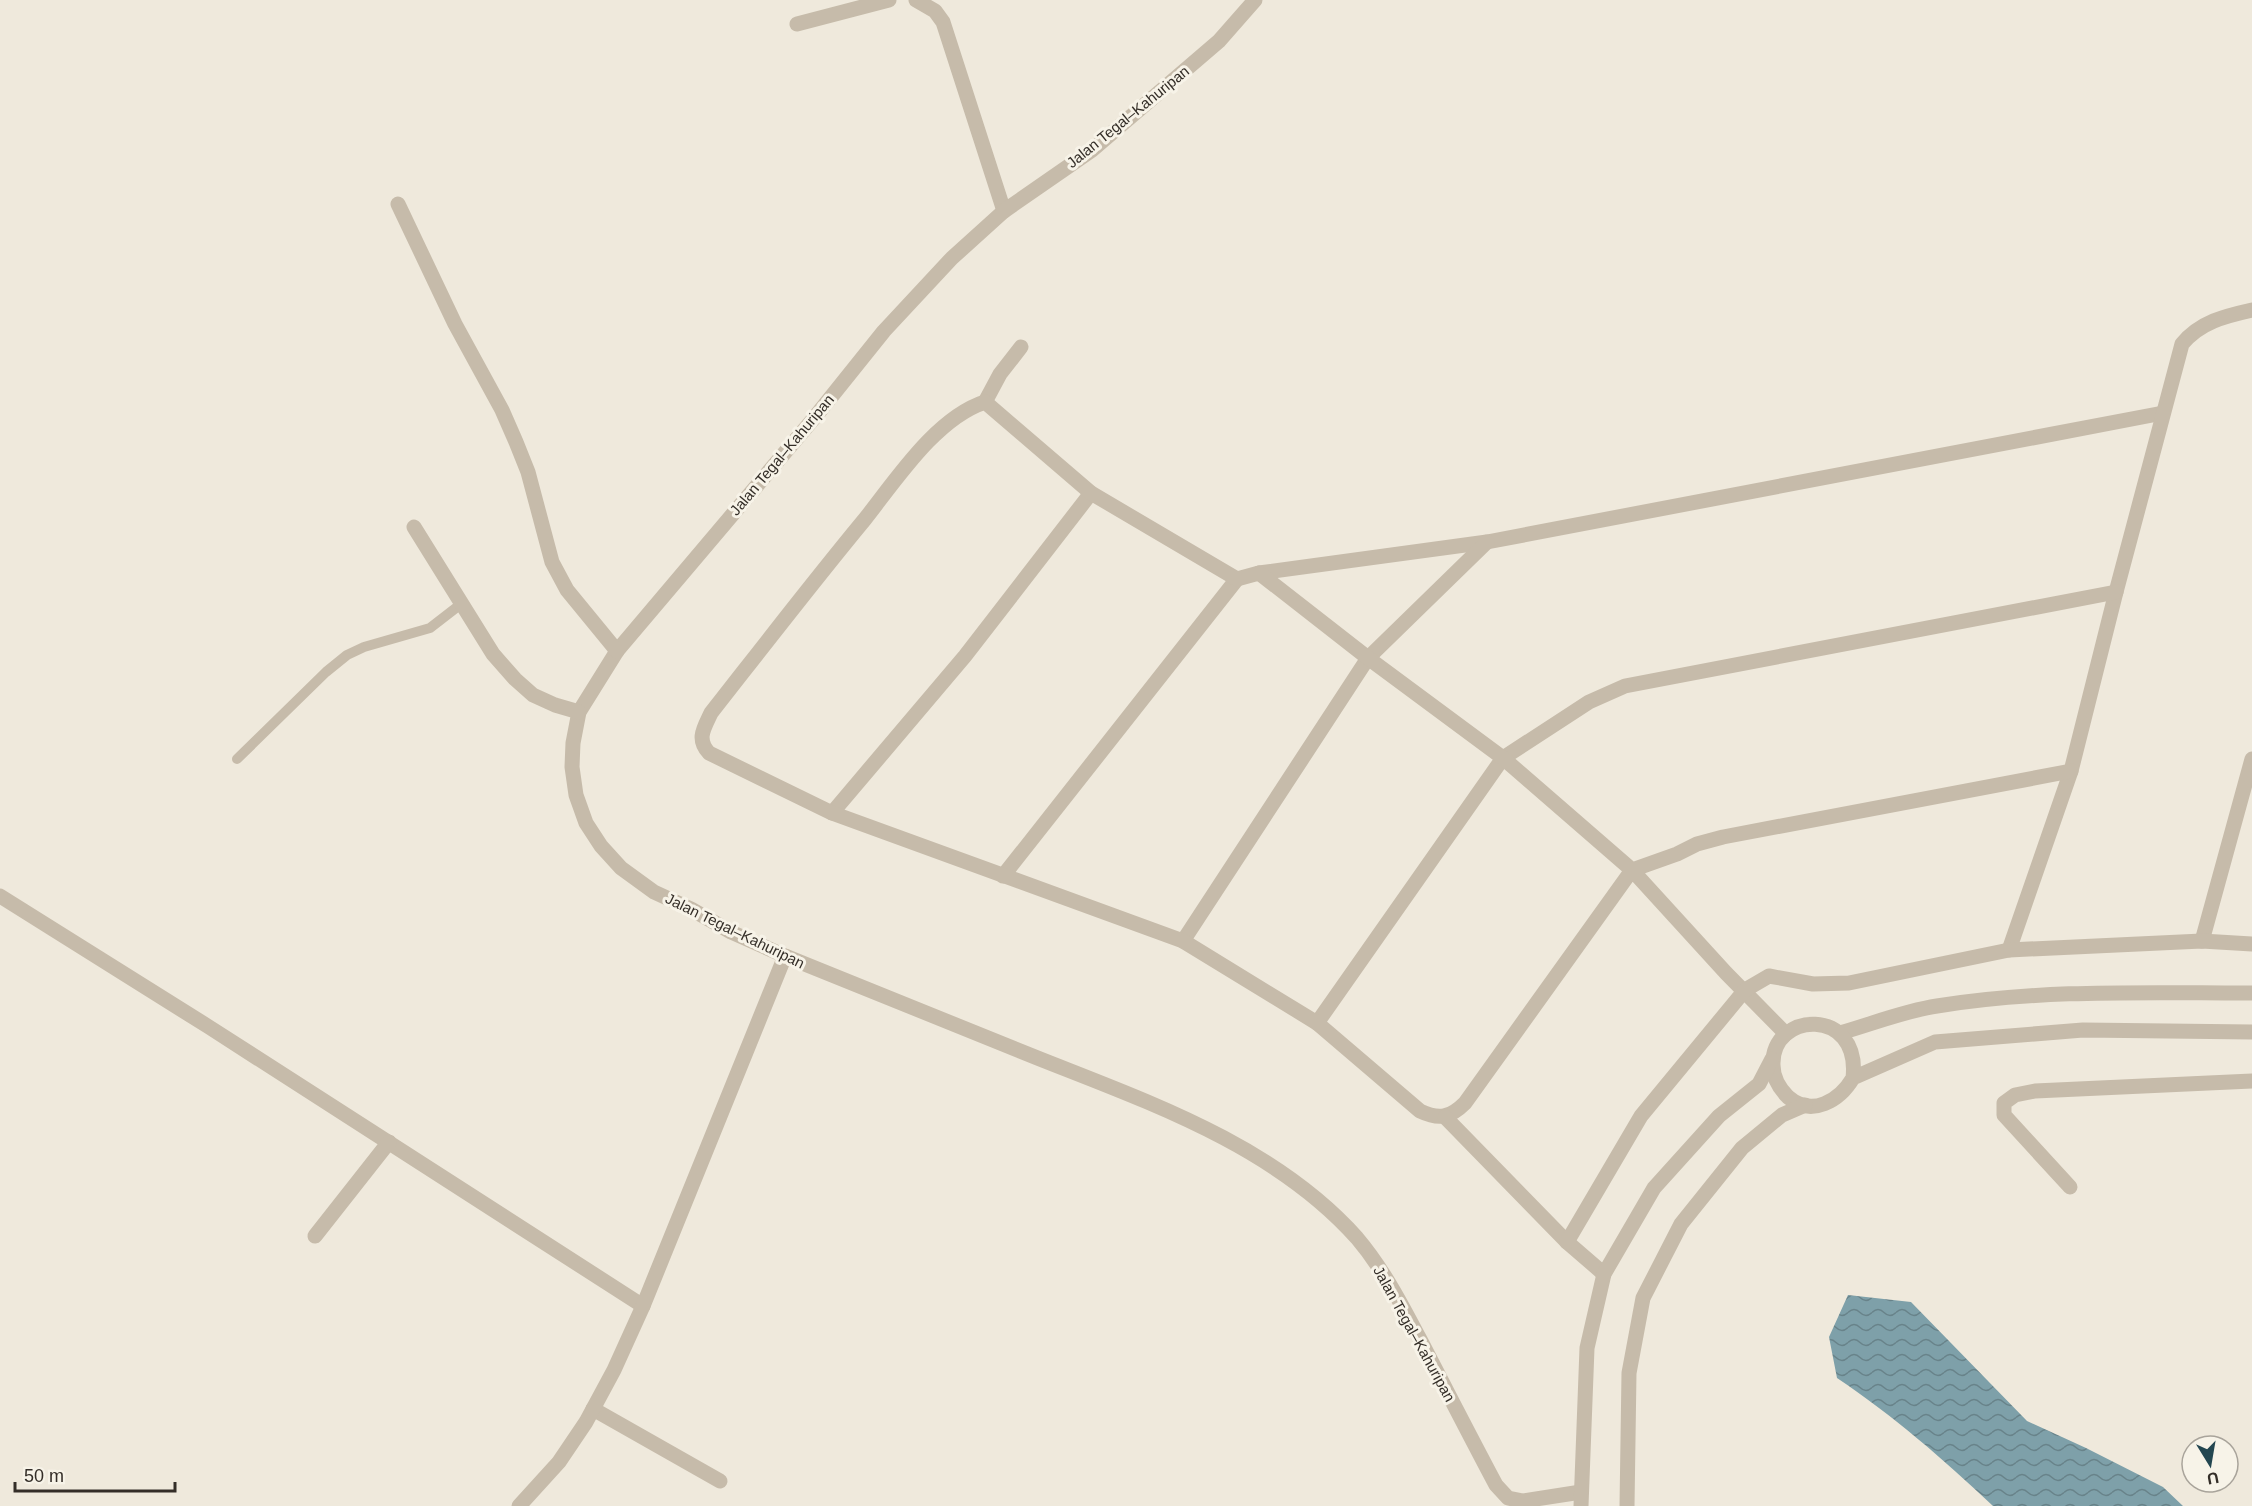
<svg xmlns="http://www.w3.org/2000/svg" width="2252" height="1506" font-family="Helvetica,sans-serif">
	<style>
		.water { fill: url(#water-waves) }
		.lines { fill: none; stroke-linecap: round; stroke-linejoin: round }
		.service { stroke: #c6bbaa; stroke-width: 10 }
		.minor { stroke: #c6bbaa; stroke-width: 15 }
		.labels { text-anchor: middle; stroke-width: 6; stroke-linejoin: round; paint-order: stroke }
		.street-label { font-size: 15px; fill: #342e28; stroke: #f7f3e8 }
	</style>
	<defs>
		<pattern id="water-waves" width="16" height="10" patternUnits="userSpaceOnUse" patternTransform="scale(1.5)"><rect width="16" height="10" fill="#7ea0a9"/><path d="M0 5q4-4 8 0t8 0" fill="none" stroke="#68838a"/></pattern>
	</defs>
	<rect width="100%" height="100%" fill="#efe9dc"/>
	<!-- water -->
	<path class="water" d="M1848,1295l63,7 116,119 59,27 77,39 20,19h-190c-51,-48 -98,-89 -156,-128l-8,-41z"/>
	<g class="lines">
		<!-- service -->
		<path class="service" d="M237,759l89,-87 21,-17 17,-8 66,-19 31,-24"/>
		<!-- minor -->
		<g class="minor">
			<path d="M916,0l19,11 8,11 61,189"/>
			<path d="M1255,0l-36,41 -127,109 -88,61 -52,47 -68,73 -69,86 -198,234 -38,61 -6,31 -1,24 4,28 10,28 15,23 20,22 33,24 37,17 40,23 54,24c85,34 170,68 255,103 111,44 235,87 317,179 28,33 48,73 68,111 24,46 47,91 71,136l12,13 15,3 58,-9"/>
			<path d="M797,24l92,-24"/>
			<path d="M398,204l57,120 47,86 14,32 12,30 24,90 15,28 50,61"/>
			<path d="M985,402l15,-28 21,-27"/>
			<path d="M414,527l79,127 22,25 18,16 22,10 24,7"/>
			<path d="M1259,573l228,-31 676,-129"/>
			<path d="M832,813l133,-157 126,-163"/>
			<path d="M1003,876l234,-297"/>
			<path d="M0,896l209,131 434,279"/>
			<path d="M1183,941l185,-283 119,-116"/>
			<path d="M2202,941l50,-182"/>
			<path d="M2009,950l62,-179 45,-179 66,-248c18,-22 43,-28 70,-34"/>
			<path d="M1317,1023l186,-265 86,-56 36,-16 491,-94"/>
			<path d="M1840,1033c32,-9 64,-22 97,-27 104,-17 210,-13 315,-13"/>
			<path d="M1786,1034l-60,-61 -94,-103 -129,-112 -135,-100 -109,-85 -22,6 -146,-86 -106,-91c-49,16 -89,78 -120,117 -53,64 -103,129 -154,194 -7,15 -15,26 -2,40l123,60 351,128 134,82 103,88c19,9 30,7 45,-8l167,-233 45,-16 20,-10 26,-7 348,-66"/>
			<path d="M1853,1078c8,-72 -82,-67 -80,-13 0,13 6,23 15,32 24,21 52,3 65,-19l82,-36 148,-12 169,2"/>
			<path d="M1445,1117l122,125 37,32"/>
			<path d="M2070,1187l-66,-72v-12l11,-8 20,-4 217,-10"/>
			<path d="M315,1236l74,-94"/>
			<path d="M1567,1242l74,-126 104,-126 24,-14 44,8 36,-1 160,-33 193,-9 50,3"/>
			<path d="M593,1409l127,72"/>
			<path d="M519,1506l40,-44 27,-40 28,-52 29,-64 142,-350"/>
			<path d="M1581,1506l6,-158 17,-74 50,-86 65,-72 40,-32 13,-25"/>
			<path d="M1627,1506l2,-133 14,-75 38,-74 61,-76 40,-33 23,-10"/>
		</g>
	</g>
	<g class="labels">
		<!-- street labels -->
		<g class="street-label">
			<text transform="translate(1128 117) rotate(-39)" y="5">Jalan Tegal–Kahuripan</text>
			<text transform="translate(782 455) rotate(-50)" y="5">Jalan Tegal–Kahuripan</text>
			<text transform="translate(735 931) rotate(26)" y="5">Jalan Tegal–Kahuripan</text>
			<text transform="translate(1414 1334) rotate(61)" y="5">Jalan Tegal–Kahuripan</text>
		</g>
	</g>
	<!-- north arrow -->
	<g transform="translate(2210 1464) rotate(169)"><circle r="28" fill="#f7f3e8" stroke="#a9a49b" stroke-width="1.5"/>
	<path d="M0-4.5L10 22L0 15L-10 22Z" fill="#234650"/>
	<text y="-9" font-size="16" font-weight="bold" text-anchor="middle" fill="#342e28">U</text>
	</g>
	<!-- scale -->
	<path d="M15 1482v9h160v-9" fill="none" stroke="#342e28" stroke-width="3"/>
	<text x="24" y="1482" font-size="18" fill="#342e28" stroke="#f7f3e8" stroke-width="4.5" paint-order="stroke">50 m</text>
</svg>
